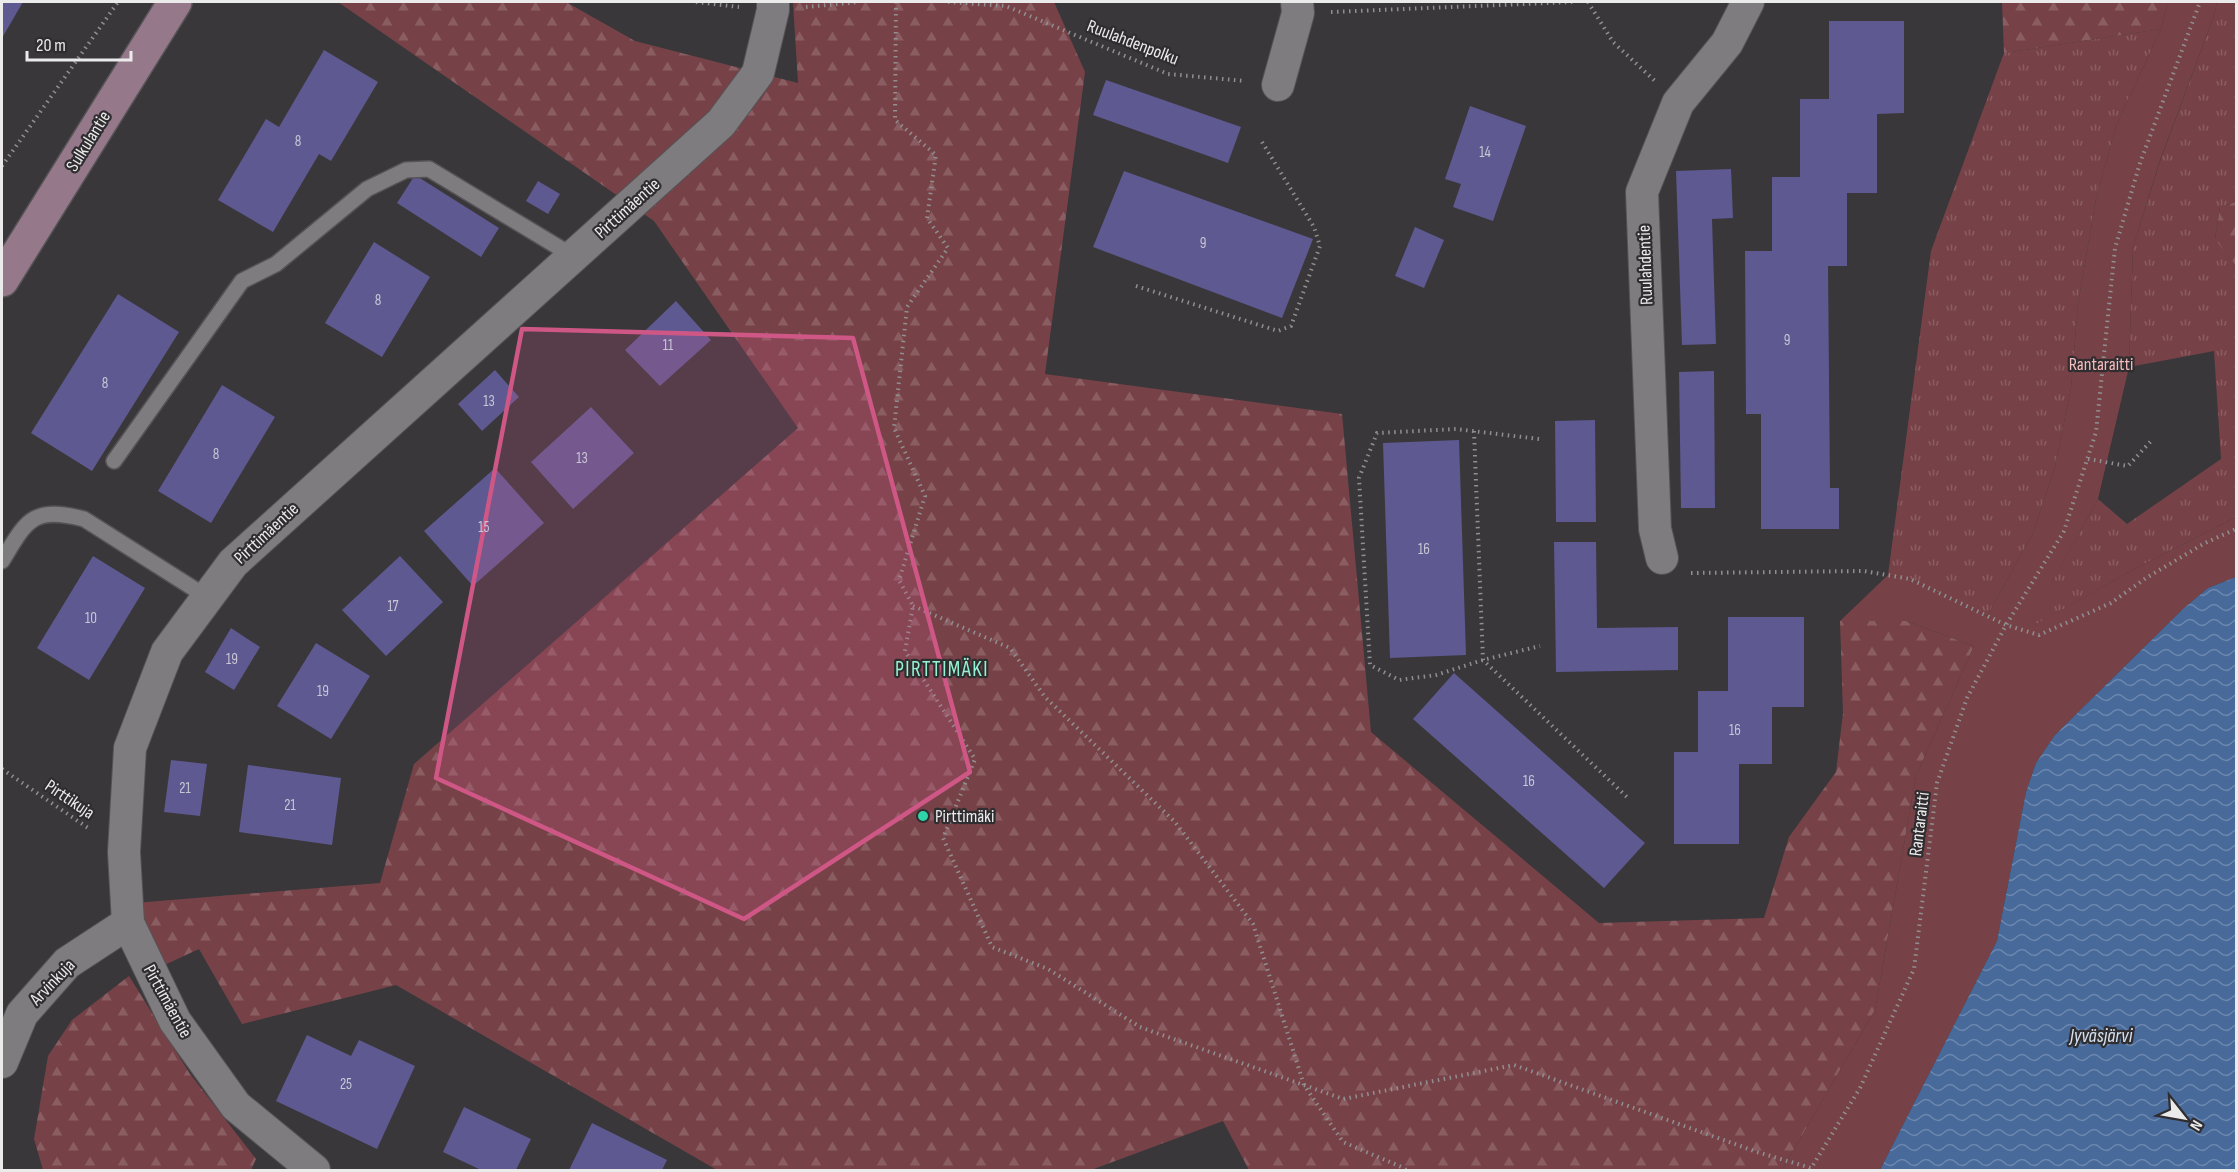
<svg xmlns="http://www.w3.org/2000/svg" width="2238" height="1172" font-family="'Sofia Sans Condensed',sans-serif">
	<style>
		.grass { fill: url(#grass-tufts) }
		.forest { fill: url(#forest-firs) }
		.park { fill: #774247 }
		.water { fill: url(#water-waves) }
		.building { fill: #5e5990 }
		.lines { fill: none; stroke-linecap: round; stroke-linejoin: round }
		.service-casing { stroke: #555356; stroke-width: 18 }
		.minor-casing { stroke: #555356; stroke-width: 34 }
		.secondary-casing { stroke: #555356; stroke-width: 36 }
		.path { stroke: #918f91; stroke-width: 4; stroke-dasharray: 1.5 4.5; stroke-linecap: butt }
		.service { stroke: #7e7c7f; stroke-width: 15 }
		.minor { stroke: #7e7c7f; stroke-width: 32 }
		.secondary { stroke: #96788b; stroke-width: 33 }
		.marked { fill: #cf5786; fill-opacity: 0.2; stroke: #cf5786; stroke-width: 4.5; stroke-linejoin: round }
		.poi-dot { fill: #30d4a9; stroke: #2f2d2f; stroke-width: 2 }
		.labels { text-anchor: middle; stroke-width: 4.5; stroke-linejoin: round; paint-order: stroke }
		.number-label { font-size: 15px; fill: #c8c6d5 }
		.street-label { font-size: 18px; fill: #ecebec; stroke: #2f2d2f }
		.park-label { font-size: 18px; fill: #f6babe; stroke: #2f2d2f }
		.poi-label { font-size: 18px; fill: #ecebec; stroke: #2f2d2f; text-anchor: start }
		.water-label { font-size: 20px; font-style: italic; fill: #d6e1f0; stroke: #2f2d2f }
		.quarter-label { font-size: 21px; letter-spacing: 1.5px; fill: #95f2d2; stroke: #2f2d2f }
	</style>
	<defs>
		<pattern id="grass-tufts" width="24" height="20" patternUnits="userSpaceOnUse" patternTransform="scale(1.5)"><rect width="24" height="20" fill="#774247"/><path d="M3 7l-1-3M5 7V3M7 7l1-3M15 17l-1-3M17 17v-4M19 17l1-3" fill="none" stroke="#8a5d62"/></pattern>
		<pattern id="forest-firs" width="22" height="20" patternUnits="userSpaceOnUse" patternTransform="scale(1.5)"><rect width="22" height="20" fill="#774247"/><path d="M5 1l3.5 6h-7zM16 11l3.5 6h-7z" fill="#8a5d62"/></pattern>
		<pattern id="water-waves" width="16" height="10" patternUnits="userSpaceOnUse" patternTransform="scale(1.5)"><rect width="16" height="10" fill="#486a9b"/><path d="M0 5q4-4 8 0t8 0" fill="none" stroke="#6b87ae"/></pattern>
	</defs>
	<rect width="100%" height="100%" fill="#39373a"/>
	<!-- grass -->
	<g class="grass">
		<path d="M2217,2h19v200l-16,5 -5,31 21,28v251l-107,55 -104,59 73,-132 29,25 94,-65 -7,-108 -85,16 4,-119 26,-84 55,-148z"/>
		<path d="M2161,29l-45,97 -20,73 -18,105 -7,84 -16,79 -22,66 -46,83 -77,-37 -22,-4 43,-324 73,-198z"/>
	</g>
	<!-- forest -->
	<g class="forest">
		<path d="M338,2h228l69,39 163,42 -5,-81h261l31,70 -40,302 297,40 29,318 228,191 165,-5 25,-81 47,-65 7,-59 -3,-92h66l68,25 -58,130 -41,234 -93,160h-533l-26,-49 -132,49h-374l-321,-185 -154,39 -43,-75 -41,19 -23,-65 245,-20 34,-119 384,-336 -144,-207z"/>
		<path d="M2002,2h166l-7,27 -157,24z"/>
		<path d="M2236,202v64l-21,-27 5,-32z"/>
		<path d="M129,976l61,98 66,85 -5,11h-208l-9,-31 14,-83 24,-36z"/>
	</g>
	<!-- park -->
	<path class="park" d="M2168,2h49l-3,14 -55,147 -26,85 -4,119 -31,132 -72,131 103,-58 107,-55v60l-28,11 -25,21 -128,126 -19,28 -10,29 -29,149 -117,229h-98l93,-160 41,-234 58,-130 -68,-25h-66l48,-46 22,4 77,37 46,-83 22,-66 16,-79 7,-84 18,-105 20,-73 45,-97z"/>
	<!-- water -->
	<path class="water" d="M2236,577v593h-356l117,-229 29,-149 10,-29 19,-28 128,-126 25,-21z"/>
	<!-- building -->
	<g class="building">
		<path d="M2,2h21l-21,36z"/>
		<path d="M1829,21h75v92l-27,1v79h-30v73h-19l2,222h9v41h-78v-115h-15l-1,-163h27v-74h28v-78h29z"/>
		<path d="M324,50l54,32 -47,79 -12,-7 -46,78 -55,-32 48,-81 13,8z"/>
		<path d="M1106,80l135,47 -13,36 -135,-48z"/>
		<path d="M1470,106l56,20 -33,95 -40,-14 8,-23 -16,-5z"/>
		<path d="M1731,169l2,49 -21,1 4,125 -34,1 -6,-174z"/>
		<path d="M1124,171l189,68 -31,79 -189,-71z"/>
		<path d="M415,175l84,53 -18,29 -84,-54z"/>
		<path d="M538,181l22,13 -12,20 -22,-13z"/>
		<path d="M1415,227l29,13 -20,48 -29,-12z"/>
		<path d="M374,242l56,35 -48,80 -57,-34z"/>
		<path d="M118,294l61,38 -87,139 -61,-38z"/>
		<path d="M676,301l35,39 -51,46 -35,-36z"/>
		<path d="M495,370l24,27 -37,34 -24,-27z"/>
		<path d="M1714,371l1,137h-34l-2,-136z"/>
		<path d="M222,385l53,32 -64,106 -53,-32z"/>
		<path d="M591,407l43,46 -61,56 -42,-47z"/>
		<path d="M1595,420l1,102h-40l-1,-101z"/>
		<path d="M1459,440l7,215 -76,3 -7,-215z"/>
		<path d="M495,468l49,55 -71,63 -49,-55z"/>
		<path d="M1554,542h42l1,86 81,-1v43l-122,2z"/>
		<path d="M93,556l52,32 -56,92 -52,-32z"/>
		<path d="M400,556l43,46 -57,54 -44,-46z"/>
		<path d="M1728,617h76v90h-32v57h-33v80h-65v-92h24v-61h30z"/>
		<path d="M231,628l29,19 -26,43 -29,-18z"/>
		<path d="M316,643l54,33 -39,63 -54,-33z"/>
		<path d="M1454,673l191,170 -41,45 -191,-169z"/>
		<path d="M171,760l36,4 -7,52 -36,-4z"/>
		<path d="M248,765l93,13 -9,67 -93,-13z"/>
		<path d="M307,1035l44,21 8,-16 56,26 -38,83 -101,-48z"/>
		<path d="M464,1107l67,32 -15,31h-35l-38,-18z"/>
		<path d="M592,1123l75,37 -5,10h-93z"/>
	</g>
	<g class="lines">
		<!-- service casing -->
		<g class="service-casing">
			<g id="service">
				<path d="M114,461l128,-180 34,-17 91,-75 39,-19 23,-1 144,87"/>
				<path d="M2,561c25,-41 30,-55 82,-42l123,78"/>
			</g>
		</g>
		<!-- minor casing -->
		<g class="minor-casing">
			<g id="minor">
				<path d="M1278,85l20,-72 -1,-11"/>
				<path d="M1662,558l-7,-29 -13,-337 36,-89 49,-60 21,-41"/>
				<path d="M2,1062l20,-48 45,-51 61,-40"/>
				<path d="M314,1170l-78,-64 -61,-85 -47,-98 -4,-71 6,-104 37,-96 66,-89 488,-440 37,-50 15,-63v-8"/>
			</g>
		</g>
		<!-- secondary casing -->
		<g class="secondary-casing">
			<path id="secondary" d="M2,280l173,-278"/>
		</g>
		<!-- path -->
		<g class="path">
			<path d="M696,2l43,5"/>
			<path d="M896,2l-1,118 41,35 -9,63 21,30 -41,59 -13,121 31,68 -26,84 14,26 -8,45 70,108 -32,79 49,109 56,22 92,58 203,72 171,-34 243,87 54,16"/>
			<path d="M948,2l58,4 162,68 77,7"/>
			<path d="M1588,2l25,40 42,39"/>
			<path d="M806,7l53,-5"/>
			<path d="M1331,12l242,-10"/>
			<path d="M2,166l116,-164"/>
			<path d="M1136,286l142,45 13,-5 29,-80 -6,-19 -52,-85"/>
			<path d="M1474,431l9,229 145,138"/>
			<path d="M1539,439l-83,-10 -79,4 -18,45 11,187 29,15 37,-5 47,-15 57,-14"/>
			<path d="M2088,459l40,7 23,-25"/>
			<path d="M1691,573l173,-2 46,8 96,46 33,10 72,-32 35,-25 59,-35 31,-14"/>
			<path d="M913,606l97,42 35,49 130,125 78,102 51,161 39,57 61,26 2,2"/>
			<path d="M2,769l89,61"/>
			<path d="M1810,1170l50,-82 54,-119 23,-186 30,-85 39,-73 58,-94 32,-99 19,-184 25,-85 60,-161"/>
		</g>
		<!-- service -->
		<use href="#service" class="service"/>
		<!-- minor -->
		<use href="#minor" class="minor"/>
		<!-- secondary -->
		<use href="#secondary" class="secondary"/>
	</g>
	<!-- marked area -->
	<path class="marked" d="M522,329l331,9 117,434 -226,147 -308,-141z"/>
	<!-- markers -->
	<circle class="poi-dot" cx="923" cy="816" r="6"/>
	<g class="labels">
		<!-- number labels -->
		<g class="number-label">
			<text x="298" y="146">8</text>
			<text x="1485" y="157">14</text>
			<text x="1203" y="248">9</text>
			<text x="378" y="305">8</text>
			<text x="1787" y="345">9</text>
			<text x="668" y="350">11</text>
			<text x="105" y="388">8</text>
			<text x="489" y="406">13</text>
			<text x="216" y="459">8</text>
			<text x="582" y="463">13</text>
			<text x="484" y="532">15</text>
			<text x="1424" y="554">16</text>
			<text x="393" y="611">17</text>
			<text x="91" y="623">10</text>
			<text x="232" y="664">19</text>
			<text x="323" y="696">19</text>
			<text x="1735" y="735">16</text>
			<text x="1529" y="786">16</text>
			<text x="185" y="793">21</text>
			<text x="290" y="810">21</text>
			<text x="346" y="1089">25</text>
		</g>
		<!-- street labels -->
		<g class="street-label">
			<text transform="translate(1133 42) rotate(21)" y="6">Ruulahdenpolku</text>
			<text transform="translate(88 141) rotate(-58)" y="6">Sulkulantie</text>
			<text transform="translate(627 208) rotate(-42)" y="6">Pirttimäentie</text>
			<text transform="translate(1645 265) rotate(-92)" y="6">Ruulahdentie</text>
			<text transform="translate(266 533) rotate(-43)" y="6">Pirttimäentie</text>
			<text transform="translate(70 799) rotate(34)" y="6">Pirttikuja</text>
			<text transform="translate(1919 824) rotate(-83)" y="6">Rantaraitti</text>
			<text transform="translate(52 982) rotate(-46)" y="6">Arvinkuja</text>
			<text transform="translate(168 1001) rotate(61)" y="6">Pirttimäentie</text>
		</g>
		<!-- park labels -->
		<g class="park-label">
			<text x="2101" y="370">Rantaraitti</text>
		</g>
		<!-- poi labels -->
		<g class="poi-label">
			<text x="935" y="822">Pirttimäki</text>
		</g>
		<!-- water labels -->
		<g class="water-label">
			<text x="2101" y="1042">Jyväsjärvi</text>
		</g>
		<!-- quarter labels -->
		<g class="quarter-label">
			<text x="942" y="676">PIRTTIMÄKI</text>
		</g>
	</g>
	<!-- border -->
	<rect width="2238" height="1172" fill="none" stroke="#ecebec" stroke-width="6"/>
	<!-- north arrow -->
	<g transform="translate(2184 1118) rotate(121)" stroke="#2f2d2f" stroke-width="4.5" paint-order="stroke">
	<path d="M0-4.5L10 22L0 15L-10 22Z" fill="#ecebec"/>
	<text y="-9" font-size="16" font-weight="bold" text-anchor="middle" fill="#ecebec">N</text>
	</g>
	<!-- scale -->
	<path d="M27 51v9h104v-9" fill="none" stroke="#ecebec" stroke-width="3"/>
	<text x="36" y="51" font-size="18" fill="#ecebec" stroke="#2f2d2f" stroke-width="4.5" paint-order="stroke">20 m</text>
</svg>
